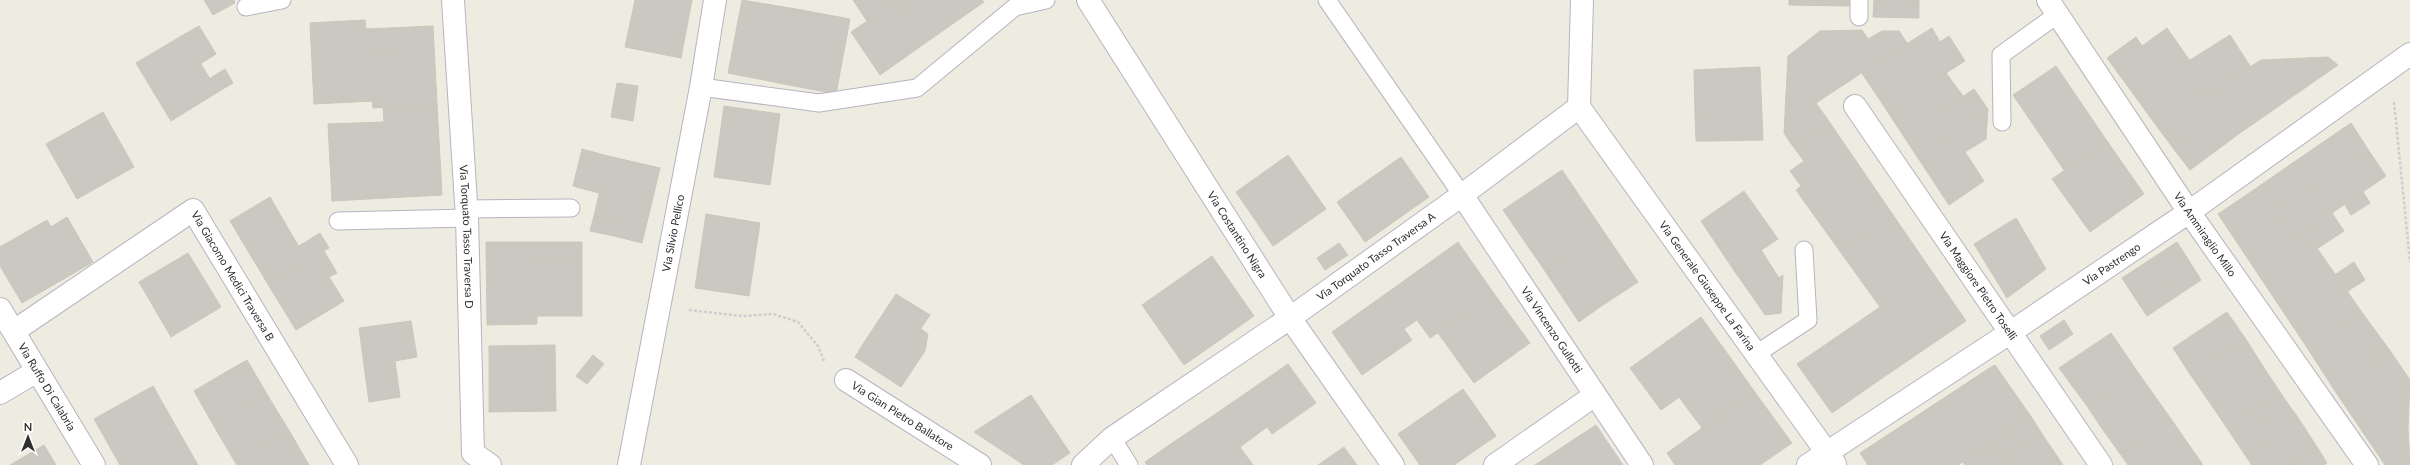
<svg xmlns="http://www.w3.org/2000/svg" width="2410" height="465" font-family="Lato,sans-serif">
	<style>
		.building { fill: #cac8c0; stroke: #cac8ba }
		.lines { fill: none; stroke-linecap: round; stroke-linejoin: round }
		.service-casing { stroke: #b5b4c0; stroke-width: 19 }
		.minor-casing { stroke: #b5b4c0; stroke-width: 24 }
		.path { stroke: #cdcdcd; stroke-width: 2.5; stroke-dasharray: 3 2; stroke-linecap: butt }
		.service { stroke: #fff; stroke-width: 17 }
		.minor { stroke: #fff; stroke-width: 22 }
		.labels { text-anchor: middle; stroke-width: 3; stroke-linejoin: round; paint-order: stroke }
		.street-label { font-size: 11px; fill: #2e2e2e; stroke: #fff }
	</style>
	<rect width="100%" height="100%" fill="#eeece1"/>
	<!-- building -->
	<g class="building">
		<path d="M204,0h30l1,3 -22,12z"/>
		<path d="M635,0h57l-11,58 -56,-11z"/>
		<path d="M742,0l54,9 -12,75 -56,-11z"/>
		<path d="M853,0h49l11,15 -7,5 -12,-17 -27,18z"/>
		<path d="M902,0h80l2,2 -53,37z"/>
		<path d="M1789,0h60v6l-60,-1z"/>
		<path d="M1874,0h45v18l-46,-1z"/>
		<path d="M894,3l12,17 7,-5 18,24 -51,36 -29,-43z"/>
		<path d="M796,9l54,10 -14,75 -52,-10z"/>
		<path d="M365,20l8,81 -59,3 -4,-81z"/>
		<path d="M199,26l17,28 -16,10 -17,-29z"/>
		<path d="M433,26l4,78 -28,2 -4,-53 -37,2 -2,-26z"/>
		<path d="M1932,28l8,14 9,-6 16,25 -19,12 17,23 -39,27 14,21 50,-35 -2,30 -21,13 19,29 -35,24 -60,-91 26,-17 -12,-20 -12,8 4,6 -15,9 -19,-28z"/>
		<path d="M2167,28l41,59 -27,18 6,9 -26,18 -54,-74 29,-21 6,9z"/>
		<path d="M1862,30l6,9 14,-8h17l8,12 -91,60 12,17 -36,25 -8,-12 4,-77 32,-25z"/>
		<path d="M183,35l35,57 -47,29 -35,-58z"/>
		<path d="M2230,35l20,31 -40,25 -20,-31z"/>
		<path d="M405,53l4,53 -36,2 -5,-53z"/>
		<path d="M2328,57l10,8 -98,68 -30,-42 51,-31z"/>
		<path d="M2056,66l51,75 -43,29 -51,-75z"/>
		<path d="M1760,67l3,73 -51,1 -1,-27h-16l-1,-44z"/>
		<path d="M225,69l8,14 -15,9 -9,-13z"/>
		<path d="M1903,77l12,20 -26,17 -9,-14 15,-9 -4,-6z"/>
		<path d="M617,83l21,3 -5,35 -22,-4z"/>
		<path d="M2208,87l17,26 -52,35 -12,-16 26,-18 -6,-9z"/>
		<path d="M1974,89l14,20 -50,35 -14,-21z"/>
		<path d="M437,104l5,91 -110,6 -4,-77 56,-2 -1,-15z"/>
		<path d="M724,106l56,8 -10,71 -56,-8z"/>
		<path d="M103,112l31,55 -57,32 -31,-55z"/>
		<path d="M2225,113l15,20 -50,37 -17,-22z"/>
		<path d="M1695,114h16l1,27h-16z"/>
		<path d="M1828,120l65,95 -54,35 -28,-39 32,-21 -6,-11 5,-3 -31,-44z"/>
		<path d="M2351,123l18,28 -54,36 -18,-27z"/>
		<path d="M1811,132l31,44 -5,3 6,11 -32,21 -15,-21 5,-4 -11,-15 14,-10 -12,-16z"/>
		<path d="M2107,141l37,53 -54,38 -38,-53z"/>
		<path d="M582,149l26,7 -9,37 -26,-7z"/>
		<path d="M2369,151l17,25 -54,37 -17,-26z"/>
		<path d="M1288,155l38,54 -53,37 -37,-54z"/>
		<path d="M608,156l52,12 -18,75 -28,-7 3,-15 -23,-5z"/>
		<path d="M1401,157l28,40 -64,45 -28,-40z"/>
		<path d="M2297,160l35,53 -42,28 -12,-18 15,-10 -10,-15 -16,10 -12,-19z"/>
		<path d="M1562,170l42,62 -59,39 -42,-61z"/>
		<path d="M2255,189l35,52 15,-10 56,80 -53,38 -90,-135z"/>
		<path d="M1744,191l34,48 -45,30 -32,-48z"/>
		<path d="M2363,192l7,11 -19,12 -6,-10z"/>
		<path d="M270,197l26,45 -17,9 12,20 -22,15 -39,-65z"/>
		<path d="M2283,198l10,15 -15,10 -11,-15z"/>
		<path d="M2332,213l12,18 -26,17 -13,-17z"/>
		<path d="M706,214l54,9 -11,73 -54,-8z"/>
		<path d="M1893,215l73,106 -91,62 -34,-49 39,-27 -5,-7 9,-5 9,13 22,-15 -42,-65z"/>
		<path d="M594,216l23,5 -3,15 -24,-5z"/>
		<path d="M67,217l26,45 -71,41 -22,-37v-19l47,-27 4,7z"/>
		<path d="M2016,218l30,51 -39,29 -33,-54z"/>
		<path d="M1873,228l42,65 -22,15 -9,-13 -9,5 -36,-50z"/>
		<path d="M1604,232l34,50 -38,25 -33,-51z"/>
		<path d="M320,233l9,15 -5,3 13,22 -8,4 15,24 -48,29 -27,-44 39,-25 -9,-15z"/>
		<path d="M296,242l12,19 -17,10 -12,-20z"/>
		<path d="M486,242h50v16l46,-1v59h-45v8l-50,1z"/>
		<path d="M536,242h46v15l-46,1z"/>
		<path d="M1458,242l37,53 -65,43 -36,-50z"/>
		<path d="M2177,242l16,25 -54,37 -17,-26z"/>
		<path d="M1339,243l9,12 -23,15 -8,-12z"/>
		<path d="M1761,250l18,28 -27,18 -19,-27z"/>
		<path d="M188,253l33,54 -50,30 -32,-55z"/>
		<path d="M1212,256l42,60 -70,49 -42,-60z"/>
		<path d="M1567,256l33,51 -21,15 -34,-51z"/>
		<path d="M2354,262l11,18 -17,11 -12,-17z"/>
		<path d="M2193,267l8,13 -54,36 -8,-12z"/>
		<path d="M1783,275l-2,38 -16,2 -13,-19z"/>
		<path d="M1394,288l23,32 -13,9 8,11 -50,35 -30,-43z"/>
		<path d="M896,294l34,21 -30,44 -33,-21z"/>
		<path d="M1495,295l35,48 -56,40 -36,-50z"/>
		<path d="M2361,311l30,41 -3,2 -6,-9 -15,11 6,9 -38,26 -27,-42z"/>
		<path d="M2227,312l18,26 -55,36 -17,-26z"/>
		<path d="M1701,317l31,43 -71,50 -31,-42z"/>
		<path d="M2064,320l9,14 -24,16 -9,-14z"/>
		<path d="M411,321l6,36 -22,4 5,36 -31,5 -10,-74z"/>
		<path d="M921,329l7,5 -3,17 -24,36 -46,-30 12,-19 33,21z"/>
		<path d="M2111,333l26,38 -50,35 -28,-38z"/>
		<path d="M1841,334l34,49 -43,30 -35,-49z"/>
		<path d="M2245,338l21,33 -54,35 -22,-32z"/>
		<path d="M555,345l1,66 -67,1v-66z"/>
		<path d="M2382,345l6,9 -15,11 -6,-9z"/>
		<path d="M2391,352l19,28 -2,49 2,36h-25l-50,-74z"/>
		<path d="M593,355l11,9 -17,20 -11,-8z"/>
		<path d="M247,360l21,36 -20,12 -22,-36z"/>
		<path d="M1732,360l22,31 -19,14 -8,-11 -16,11 7,12 -16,11 -23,-31z"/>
		<path d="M1288,364l28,39 -44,31 -5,-7 -27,20 -23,-34z"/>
		<path d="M1995,365l37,53 -26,16 -21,-32 16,-12 -13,-21z"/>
		<path d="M1988,369l13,21 -16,12 21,32 -26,17 -36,-53z"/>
		<path d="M2137,371l17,24 -51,35 -16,-24z"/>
		<path d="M2266,371l14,21 -53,36 -15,-22z"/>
		<path d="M226,372l22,36 -33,20 -21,-37z"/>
		<path d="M153,386l30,53 -47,26h-16l-26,-46z"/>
		<path d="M1463,389l33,47 -42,29h-34l-22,-31z"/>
		<path d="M1754,391l38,52 -32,22h-85l-8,-12 38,-27 17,26 14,-9 -18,-26z"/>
		<path d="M2280,392l11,16 -28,18 -10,-15z"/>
		<path d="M1727,394l8,11 -17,12 -7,-12z"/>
		<path d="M1031,395l39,58 -18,12h-28l-50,-33z"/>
		<path d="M2154,395l17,24 -50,36 -18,-25z"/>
		<path d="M268,396l22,36 -55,30 -20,-34z"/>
		<path d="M1944,398l36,53 -22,14h-90l-8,-12z"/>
		<path d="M2291,408l8,11 -54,36 -18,-27 26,-17 10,15z"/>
		<path d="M1217,413l23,34 13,18h-56l-19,-26z"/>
		<path d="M1718,417l18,26 -14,9 -17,-26z"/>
		<path d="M2032,418l10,16 -30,18 -3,-6 -16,10 -6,-9z"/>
		<path d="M2171,419l32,46h-75l-7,-10z"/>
		<path d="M2299,419l18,28 -28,18h-37l-7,-10z"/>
		<path d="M1596,425l27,40h-88z"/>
		<path d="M290,432l19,33h-72l-2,-3z"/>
		<path d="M2042,434l13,19 -18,12h-19l-4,-7 -12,7h-37l-2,-3 24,-15 6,9 16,-10 3,6z"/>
		<path d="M183,439l15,26h-62z"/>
		<path d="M1178,439l19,26h-50l-2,-3z"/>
		<path d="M44,445l12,20h-46z"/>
		<path d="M1344,447l13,18h-39z"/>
		<path d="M2317,447l10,16 -3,2h-35z"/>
		<path d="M2055,453l8,12h-26z"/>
		<path d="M2014,458l4,7h-16z"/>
	</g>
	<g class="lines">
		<!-- service casing -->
		<g class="service-casing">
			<g id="service">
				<path d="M1327,0l135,195"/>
				<path d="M246,7l36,-7"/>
				<path d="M1859,17v-17"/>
				<path d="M701,87l118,16 98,-15 98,-81 31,-7"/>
				<path d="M2002,122l-1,-67 57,-41"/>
				<path d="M466,209l105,-1"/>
				<path d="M338,221l129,-3"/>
				<path d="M1756,354l52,-34 -4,-70"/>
				<path d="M1112,438l17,27"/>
			</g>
		</g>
		<!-- minor casing -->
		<g class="minor-casing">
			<g id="minor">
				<path id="s1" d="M453,0l14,218 6,235 17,12"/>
				<path id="s2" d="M1088,0l202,318 103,147"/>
				<path id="s3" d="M2048,0l141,212 178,253"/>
				<path id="s4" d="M1855,106l246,359"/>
				<path id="s5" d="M1579,107l256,357"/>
				<path id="s6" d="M1462,195l180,270"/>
				<path id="s7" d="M0,309l94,156"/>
				<path id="s8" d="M14,331l179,-121 154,255"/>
				<path id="s9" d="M846,380l134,85"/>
				<path d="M0,393l37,-22"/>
				<path id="s10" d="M629,465l72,-378 14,-87"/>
				<path id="s11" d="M1083,465l29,-27 178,-120 172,-123 117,-88 3,-107"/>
				<path d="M1495,465l100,-70"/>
				<path id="s12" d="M1808,465l203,-133 178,-120 221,-158"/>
			</g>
		</g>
		<!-- path -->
		<g class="path">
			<path d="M2394,102l16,160"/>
			<path d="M689,310l53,6 31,-2 25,8 20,24 6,15"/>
		</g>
		<!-- service -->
		<use href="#service" class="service"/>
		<!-- minor -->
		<use href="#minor" class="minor"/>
	</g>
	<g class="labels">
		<!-- street labels -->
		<g class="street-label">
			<text dy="4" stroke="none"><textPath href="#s10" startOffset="236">Via Silvio Pellico</textPath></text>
			<text dy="4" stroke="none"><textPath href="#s3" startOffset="282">Via Ammiraglio Millo</textPath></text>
			<text dy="4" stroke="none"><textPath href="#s2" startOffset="278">Via Costantino Nigra</textPath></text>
			<text dy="4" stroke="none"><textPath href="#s1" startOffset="237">Via Torquato Tasso Traversa D</textPath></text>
			<text dy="4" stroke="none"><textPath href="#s11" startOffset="360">Via Torquato Tasso Traversa A</textPath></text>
			<text dy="4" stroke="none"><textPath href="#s12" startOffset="364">Via Pastrengo</textPath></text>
			<text dy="4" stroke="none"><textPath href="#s8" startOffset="293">Via Giacomo Medici Traversa B</textPath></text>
			<text dy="4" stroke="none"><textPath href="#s4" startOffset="218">Via Maggiore Pietro Toselli</textPath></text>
			<text dy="4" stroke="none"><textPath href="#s5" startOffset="220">Via Generale Giuseppe La Farina</textPath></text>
			<text dy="4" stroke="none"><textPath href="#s6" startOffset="162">Via Vincenzo Gullotti</textPath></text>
			<text dy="4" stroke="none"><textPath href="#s7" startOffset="91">Via Ruffo Di Calabria</textPath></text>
			<text dy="4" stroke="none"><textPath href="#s9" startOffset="67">Via Gian Pietro Ballatore</textPath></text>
		</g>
	</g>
	<!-- north arrow -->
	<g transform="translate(28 437)" stroke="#ffffff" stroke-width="3" paint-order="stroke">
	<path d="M0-3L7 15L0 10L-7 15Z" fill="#2e2e2e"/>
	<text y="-6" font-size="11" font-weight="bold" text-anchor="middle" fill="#2e2e2e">N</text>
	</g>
</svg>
